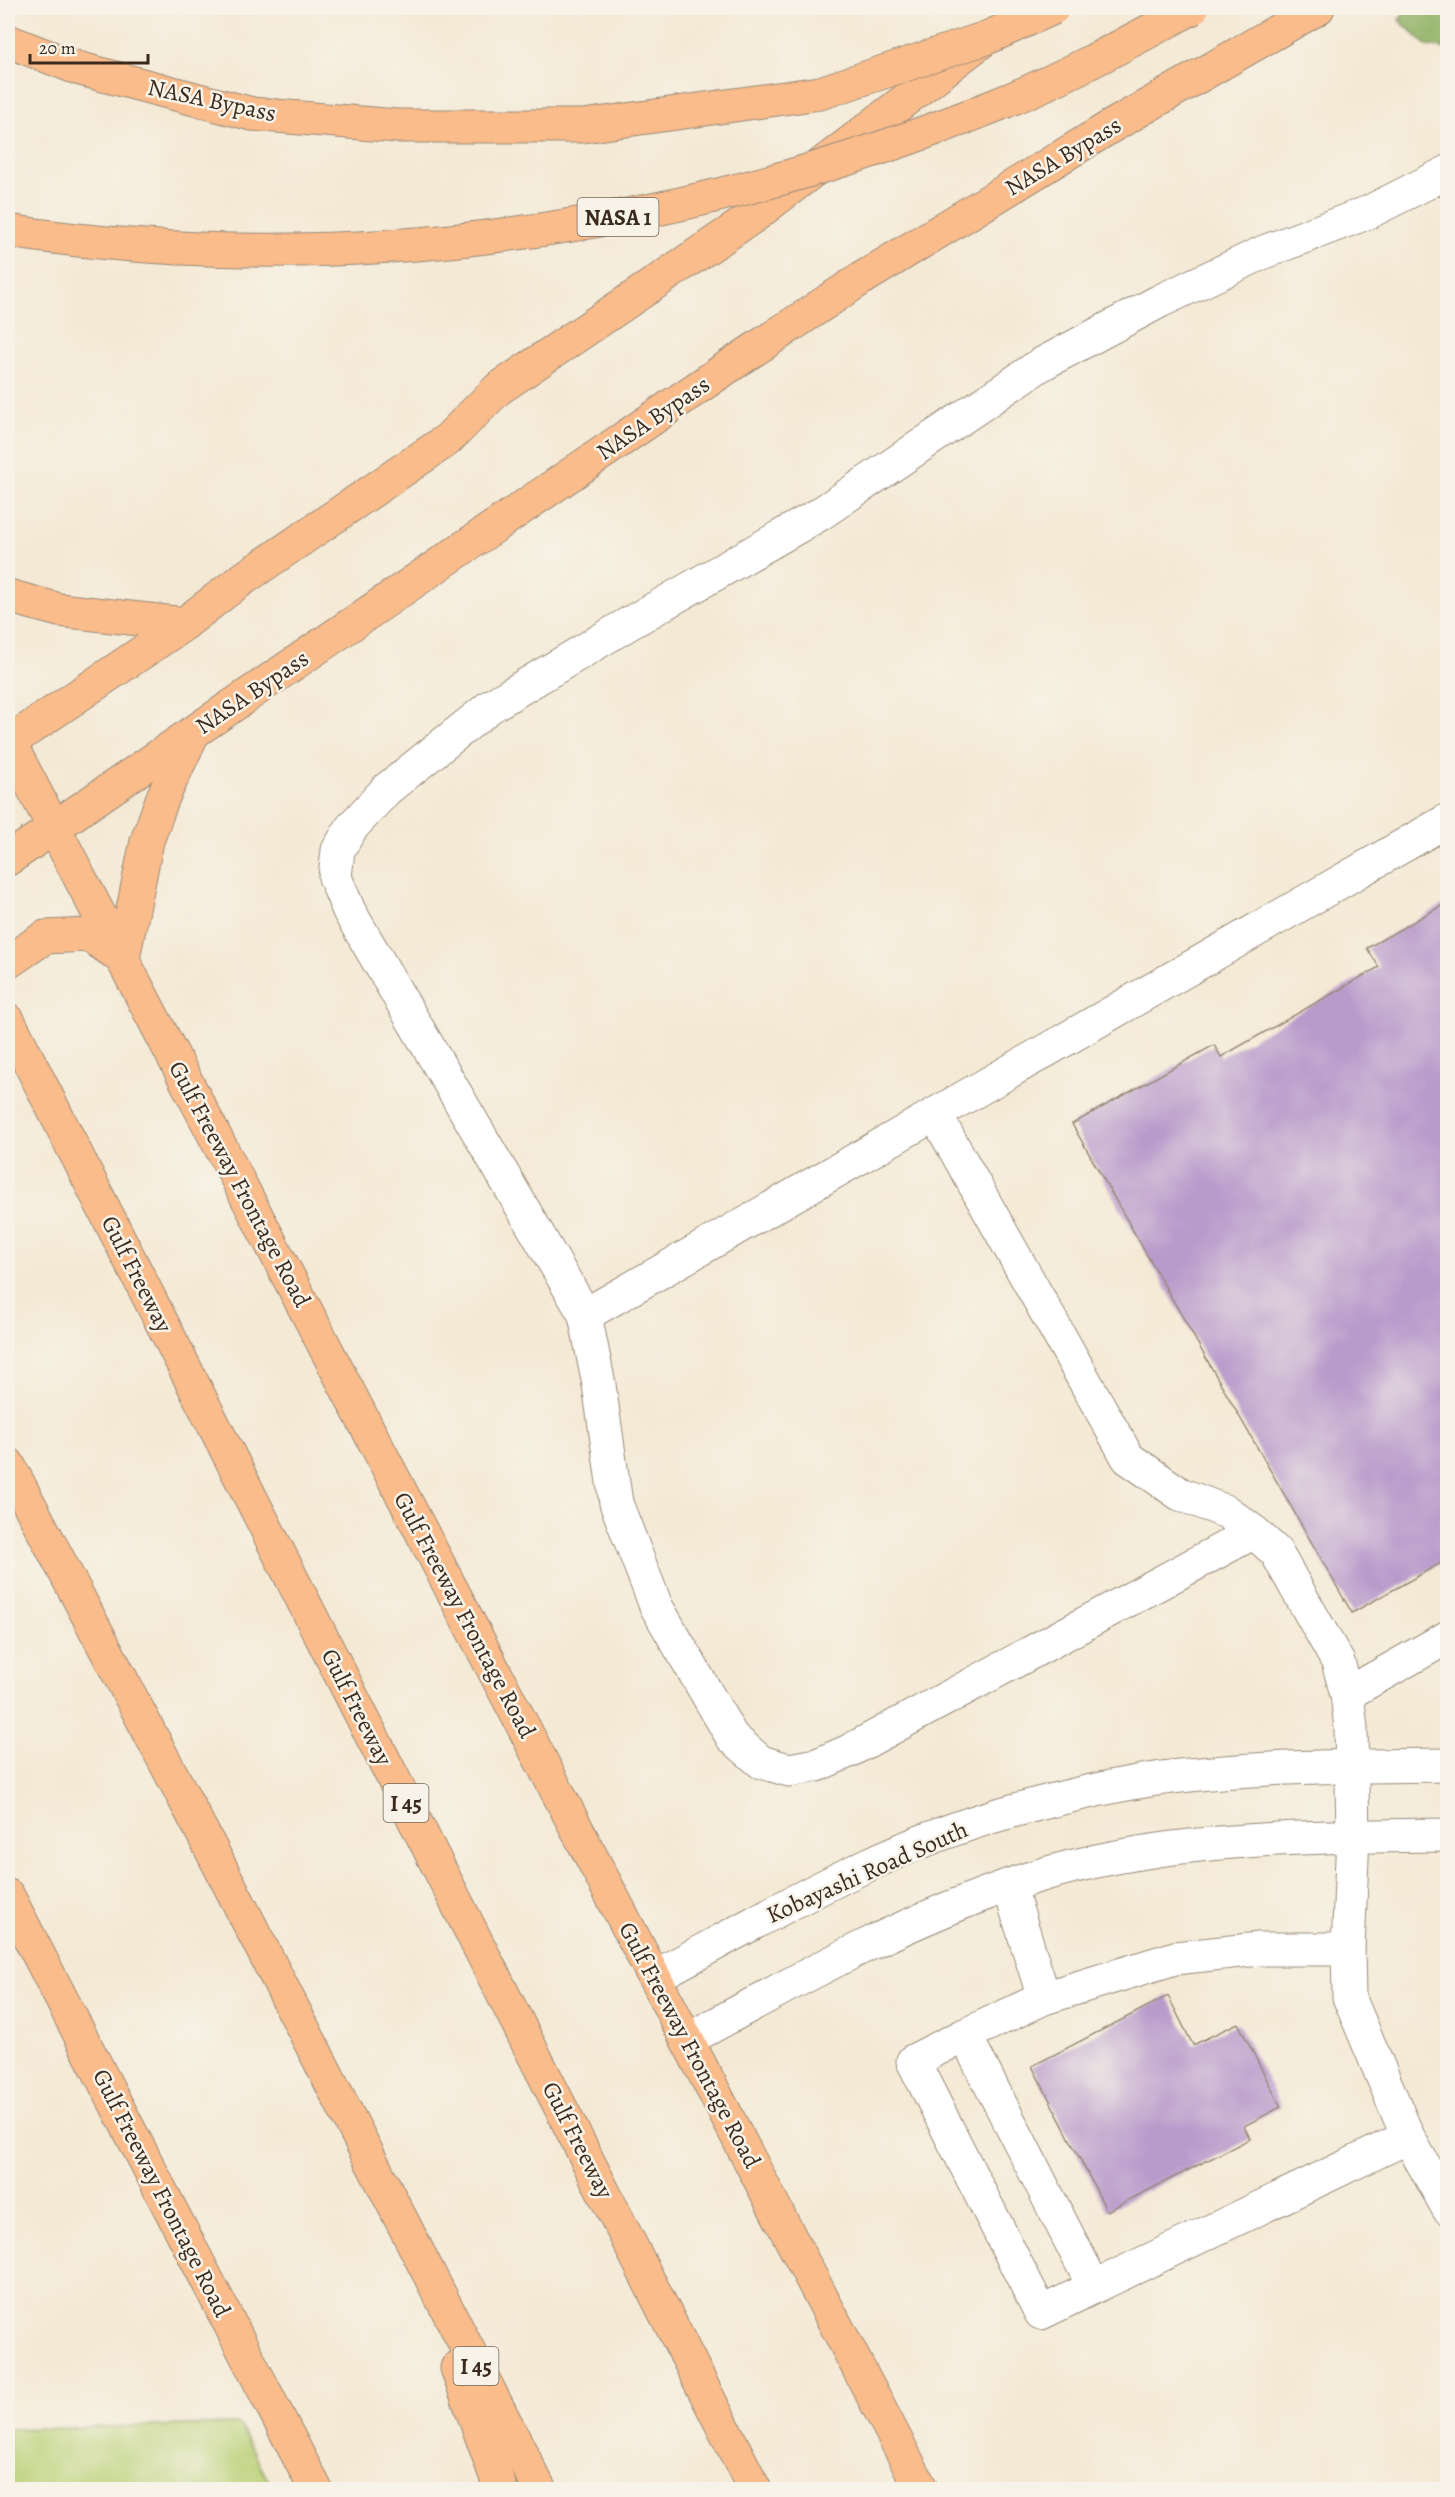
<svg xmlns="http://www.w3.org/2000/svg" width="1455" height="2497" font-family="Alegreya,serif">
	<style>
		.green { fill: #b9d075; stroke: #7a7d4a; stroke-width: 1.5 }
		.forest { fill: #92b266; stroke: #666e42; stroke-width: 1.5 }
		.building { fill: #b89acb }
		.lines { fill: none; stroke-linecap: round; stroke-linejoin: round }
		.minor-casing { stroke: #988a79; stroke-width: 35 }
		.major-casing { stroke: #988a79; stroke-width: 35 }
		.highway-casing { stroke: #988a79; stroke-width: 35 }
		.minor { stroke: #fff; stroke-width: 33 }
		.major { stroke: #fabc8b; stroke-width: 33 }
		.highway { stroke: #fabc8b; stroke-width: 33 }
		.highway-bridge-casing { stroke: #988a79; stroke-width: 35; stroke-linecap: butt }
		.highway-bridge { stroke: #fabc8b; stroke-width: 33 }
		.labels { text-anchor: middle; stroke-width: 5; stroke-linejoin: round; paint-order: stroke }
		.shield { fill: #f7f3e8; stroke: #73665b; stroke-width: 1.5 }
		.shield-label { font-size: 22px; font-weight: bold; fill: #3b2a1e }
		.street-label { font-size: 24px; fill: #3b2a1e; stroke: #f7f3e8 }
	</style>
	<rect width="100%" height="100%" fill="#f7f3e8"/>
	<filter id="ink" filterUnits="userSpaceOnUse"><feTurbulence type="fractalNoise" baseFrequency=".0167" numOctaves="2"/><feDisplacementMap in="SourceGraphic" scale="12" xChannelSelector="R" yChannelSelector="G"/><feConvolveMatrix kernelMatrix="1 2 1 2 8 2 1 2 1" color-interpolation-filters="sRGB"/></filter>
	<filter id="wash" filterUnits="userSpaceOnUse"><feTurbulence type="fractalNoise" baseFrequency=".008" numOctaves="4" result="noise"/><feDisplacementMap in="SourceGraphic" scale="24" xChannelSelector="R" yChannelSelector="G"/><feGaussianBlur stdDeviation="1.35" result="paint"/><feColorMatrix in="noise" values="0 0 0 0 0 0 0 0 0 0 0 0 0 0 0 0 0 1.4 0 .05"/><feComposite in="paint" operator="in"/></filter>
	<g filter="url(#wash)">
		<rect width="100%" height="100%" fill="#f4e9d4"/>
		<!-- green -->
		<path class="green" d="M239,2424l34,65h-265v-60z"/>
		<!-- forest -->
		<path class="forest" d="M1409,8h38v41l-20,-3 -28,-26z"/>
		<g id="blocks">
			<!-- building -->
			<g class="building">
				<path d="M1448,902v657l-96,54 -280,-489 142,-79 7,12 158,-90 -12,-19z"/>
				<path d="M1168,1996l25,49 45,-22 43,84 -37,19 6,13 -143,72 -75,-145z"/>
			</g>
		</g>
	</g>
	<g filter="url(#ink)">
		<use href="#blocks" fill-opacity="0" stroke="#988a79" stroke-width="1.5"/>
		<g class="lines">
			<!-- minor casing -->
			<g class="minor-casing">
				<g id="minor">
					<path d="M935,1114l193,344 52,36 47,18 27,20 22,20 62,110 9,32 4,34 2,108 -5,113h-89l-84,9 -131,40 -79,37 129,252 314,-150 40,71"/>
					<path d="M585,1315l863,-495"/>
					<path d="M1254,1532l-405,219 -32,14 -28,5 -28,-8 -29,-25 -76,-131 -40,-103 -17,-118 -14,-70 -236,-404 -14,-34 3,-27 14,-23 35,-38 104,-83 137,-82 192,-110 220,-149 120,-64 104,-49 105,-40 79,-40"/>
					<path d="M1347,1694l101,-57"/>
					<path d="M1009,1886l35,112"/>
					<path d="M1348,1949l1,48 59,140"/>
					<path d="M654,1977c115,-61 231,-132 358,-166 54,-15 112,-29 168,-35 89,-10 178,-10 268,-11"/>
					<path d="M965,2035l-52,26 128,252 53,-26"/>
					<path d="M687,2040c111,-61 221,-122 341,-161 135,-43 280,-42 420,-44"/>
				</g>
			</g>
			<!-- major casing -->
			<g class="major-casing">
				<g id="major">
					<path d="M8,596l51,14 125,14"/>
					<path d="M8,740l914,1750"/>
					<path d="M8,743l176,-119 53,-41 210,-143 51,-51 259,-175 225,-173"/>
					<path d="M8,859l717,-490 136,-90 249,-152 208,-119"/>
					<path d="M123,958l24,-117 16,-44 30,-64"/>
					<path d="M8,962l37,-25 44,-2 32,22"/>
					<path d="M8,1896l308,594"/>
				</g>
			</g>
			<!-- highway casing -->
			<g class="highway-casing">
				<g id="highway">
					<path d="M8,1020l747,1470"/>
					<path d="M8,1464l204,387 328,639"/>
					<path d="M457,2368l44,122"/>
				</g>
			</g>
			<!-- minor -->
			<use href="#minor" class="minor"/>
			<!-- major -->
			<use href="#major" class="major"/>
			<!-- highway -->
			<use href="#highway" class="highway"/>
			<!-- highway-bridge casing -->
			<g class="highway-bridge-casing">
				<g id="highway-bridge">
					<path d="M8,41l69,27 175,46 145,12h186l237,-33 169,-56 64,-29"/>
					<path d="M8,231c334,50 678,0 991,-127 67,-27 130,-62 193,-96"/>
				</g>
			</g>
			<!-- highway-bridge -->
			<use href="#highway-bridge" class="highway-bridge"/>
		</g>
	</g>
	<g class="labels">
		<!-- shield labels -->
		<g class="shield">
			<rect x="577.5" y="198" width="81" height="38" rx="4.5"/>
			<rect x="383.5" y="1784" width="45" height="38" rx="4.5"/>
			<rect x="453.5" y="2347" width="45" height="38" rx="4.5"/>
		</g>
		<g class="shield-label">
			<text x="618" y="225">NASA 1</text>
			<text x="406" y="1811">I 45</text>
			<text x="476" y="2374">I 45</text>
		</g>
		<!-- street labels -->
		<g class="street-label">
			<text transform="translate(212 100) rotate(12)" y="8">NASA Bypass</text>
			<text transform="translate(1063 156) rotate(-31)" y="8">NASA Bypass</text>
			<text transform="translate(653 418) rotate(-34)" y="8">NASA Bypass</text>
			<text transform="translate(252 692) rotate(-34)" y="8">NASA Bypass</text>
			<text transform="translate(240 1184) rotate(62)" y="8">Gulf Freeway Frontage Road</text>
			<text transform="translate(137 1274) rotate(63)" y="8">Gulf Freeway</text>
			<text transform="translate(465 1615) rotate(62)" y="8">Gulf Freeway Frontage Road</text>
			<text transform="translate(357 1707) rotate(63)" y="8">Gulf Freeway</text>
			<text transform="translate(867 1872) rotate(-24)" y="8">Kobayashi Road South</text>
			<text transform="translate(690 2045) rotate(62)" y="8">Gulf Freeway Frontage Road</text>
			<text transform="translate(578 2140) rotate(63)" y="8">Gulf Freeway</text>
			<text transform="translate(162 2193) rotate(63)" y="8">Gulf Freeway Frontage Road</text>
		</g>
	</g>
	<!-- margin -->
	<rect width="1455" height="2497" fill="none" stroke="#f7f3e8" stroke-width="30"/>
	<!-- scale -->
	<path d="M30 54v9h118v-9" fill="none" stroke="#3b2a1e" stroke-width="3"/>
	<text x="39" y="54" font-size="18" fill="#3b2a1e" stroke="#f7f3e8" stroke-width="4.5" paint-order="stroke">20 m</text>
</svg>
